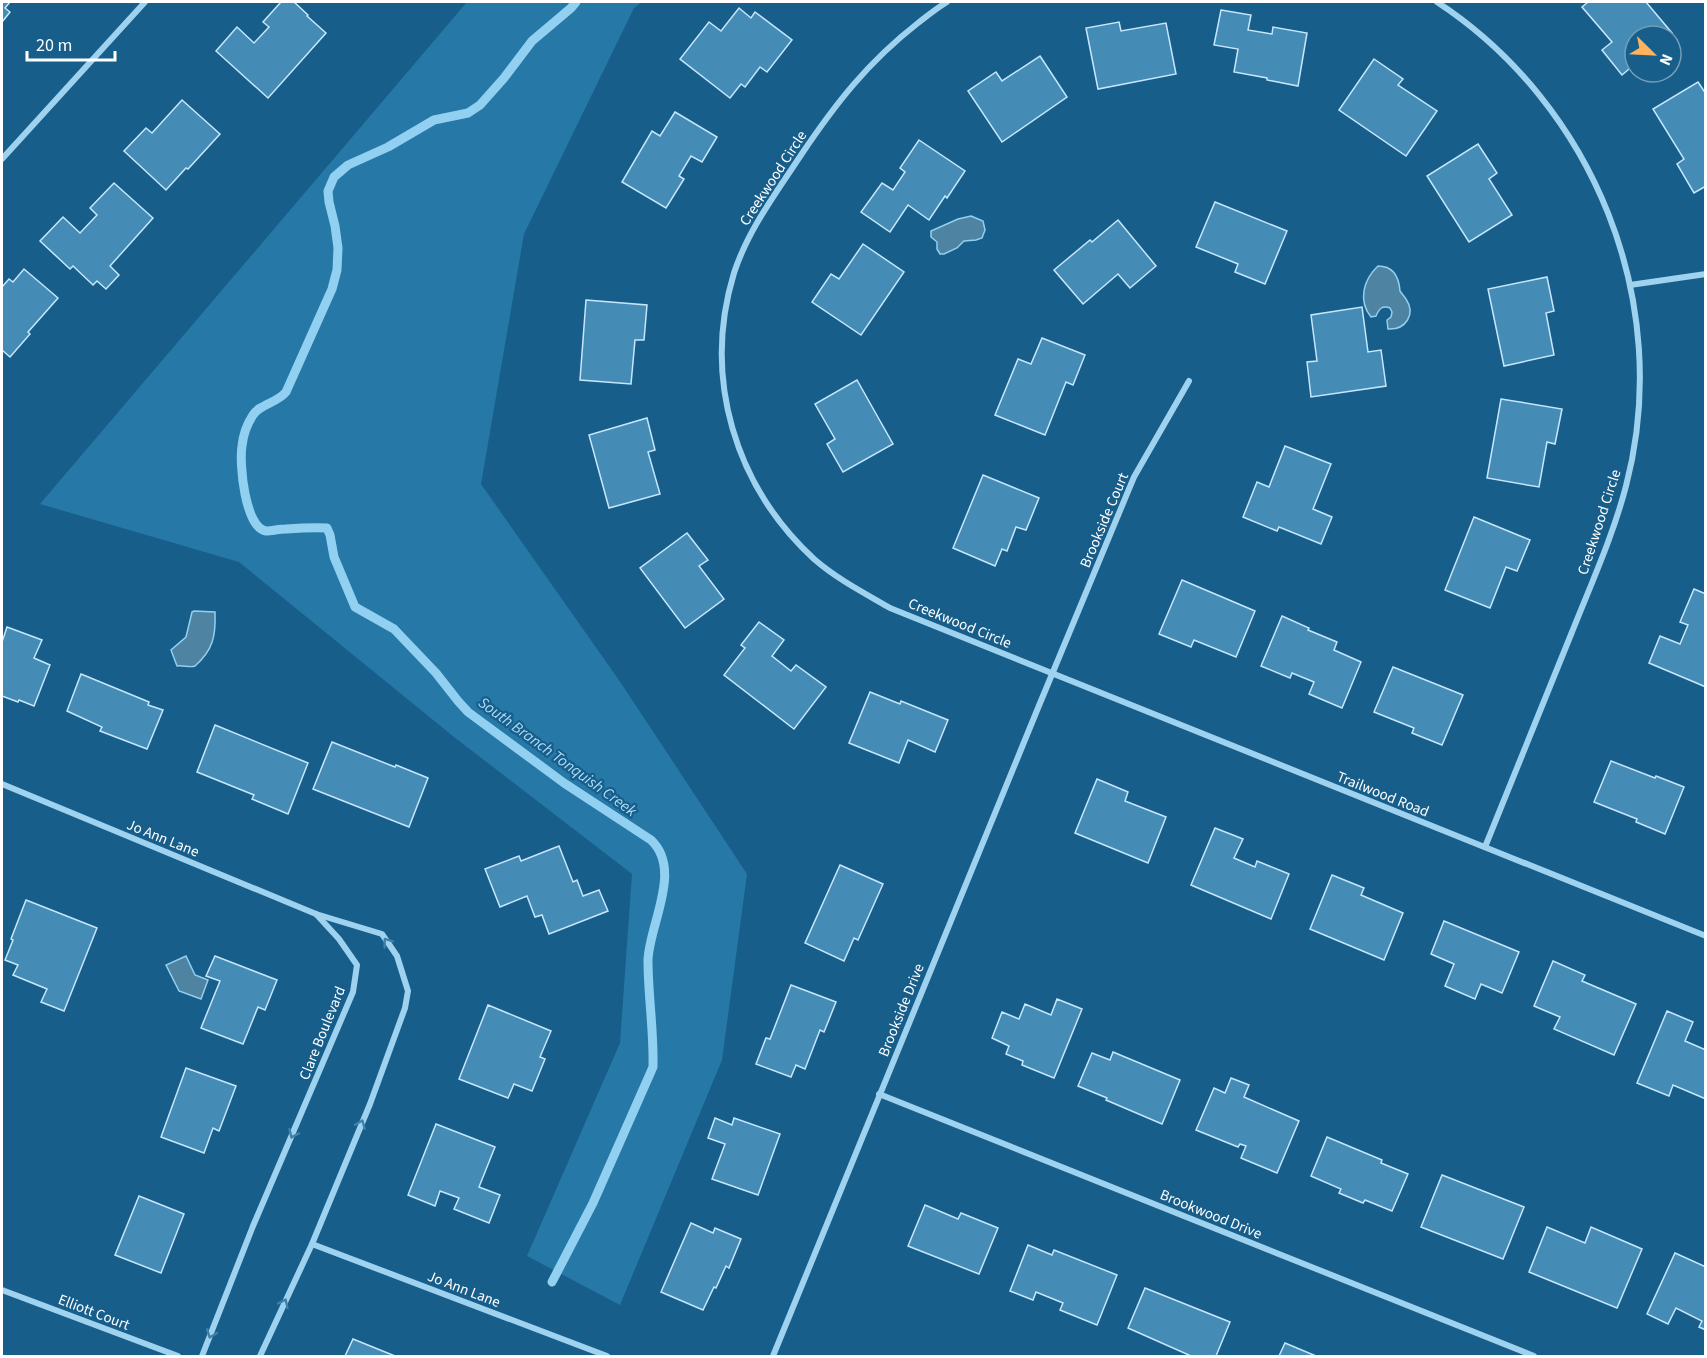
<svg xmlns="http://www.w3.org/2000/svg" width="1707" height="1358" font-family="'Source Sans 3',sans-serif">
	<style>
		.green { fill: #2678a7 }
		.water { fill: #4f83a2; stroke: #92d0f1; stroke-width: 1.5 }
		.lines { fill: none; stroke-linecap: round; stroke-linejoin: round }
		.stream { stroke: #92d0f1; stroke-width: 9 }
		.building { fill: #448bb5; stroke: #c6e7fb; stroke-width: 1.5 }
		.minor { stroke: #9fd2ef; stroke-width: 6 }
		.oneway { stroke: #4081a9 }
		.labels { text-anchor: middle; stroke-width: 4.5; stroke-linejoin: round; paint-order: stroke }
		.street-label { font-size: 15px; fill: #fff; stroke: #175e8b }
		.water-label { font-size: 16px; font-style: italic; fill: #abdbf6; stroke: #175e8b }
	</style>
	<rect width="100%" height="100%" fill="#175e8b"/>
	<!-- green -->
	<path class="green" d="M467,2h175l-8,6 -110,226 -43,250 140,199 126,191 -25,186 -102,245 -93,-49 93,-213 12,-169 -178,-137 -215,-175 -199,-58z"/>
	<!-- water -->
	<g class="water">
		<path d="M971,216l12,5 2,9 -3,8 -6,2 -12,1 -7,7 -13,6h-4l-3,-5v-7l-6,-5v-6l27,-12z"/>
		<path d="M1378,266c15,0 21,11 22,25 2,3 4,5 6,8 10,15 0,31 -18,30l-1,-9 4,-3 1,-5 -2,-4c-8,-3 -11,1 -14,8l-5,1c-13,-16 -8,-37 7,-51z"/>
		<path d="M194,611l21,1c1,24 -2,38 -20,54 -4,2 -13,-1 -18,0l-6,-16 15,-13 6,-25z"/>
		<path d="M186,956l9,19 13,5 -7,19 -22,-8 -13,-26z"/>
	</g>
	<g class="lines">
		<!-- stream -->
		<path class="stream" d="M552,1282l41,-79 60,-136c1,-36 -5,-71 -5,-107 1,-35 35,-90 3,-120l-87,-57 -96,-71 -10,-11 -22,-28 -42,-44 -39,-22 -21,-50 -4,-22 -3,-7c-15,-1 -28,0 -42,1 -6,0 -13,2 -19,2 -21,-3 -27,-68 -24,-85 1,-10 5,-22 11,-31 7,-11 24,-12 33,-23l46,-103 5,-19 1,-22 -3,-22 -6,-24 -1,-11 6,-14 14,-12 40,-18 46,-27 34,-7 12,-8 24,-27 28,-37 39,-33 5,-6"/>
	</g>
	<!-- building -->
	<g class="building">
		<path d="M2,2h8l-5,6 5,4 -8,10z"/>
		<path d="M281,2h13l14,13 -1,1 19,17 -58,65 -52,-47 21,-24 17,16 15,-16 -6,-5z"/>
		<path d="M1588,2h58l26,31 -4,3h-33v28l-13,11 -20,-25 10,-8 -30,-35z"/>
		<path d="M739,8l12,10 4,-6 37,28 -25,32 -7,-5 -15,20 -4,-3 -11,14 -50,-39 29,-37 12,9z"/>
		<path d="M1221,10l30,5 -3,15 24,4 1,-7 34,6 -9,53 -31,-6v-2l-33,-6 4,-23 -24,-4z"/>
		<path d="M1119,22l2,9 45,-8 10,51 -78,15 -12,-61z"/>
		<path d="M1040,56l27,41 -65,45 -34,-51 28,-19 6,9z"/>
		<path d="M1374,59l29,20 -5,6 39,26 -31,45 -67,-46z"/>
		<path d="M1698,82l8,12v92l-12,7 -17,-29 7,-5 -31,-50z"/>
		<path d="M182,100l38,34 -32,35 -2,-1 -20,22 -42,-39 22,-23 6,5z"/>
		<path d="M675,112l42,25 -15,25 -11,-6 -12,20 5,3 -18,29 -44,-26 30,-51 8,5z"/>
		<path d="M919,140l46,31 -18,27 -2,-2 -16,24 -21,-15 -18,27 -29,-20 21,-29 11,7 12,-18 -5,-4z"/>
		<path d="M1478,144l19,29 -8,6 23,36 -43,27 -42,-66z"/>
		<path d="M114,183l39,35 -43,48 9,9 -13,14 -9,-8 -4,4 -20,-19 -3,3 -30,-28 23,-24 17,16 17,-18 -7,-7z"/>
		<path d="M1215,202l72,29 -22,53 -30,-12 3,-8 -42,-17z"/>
		<path d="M1118,220l38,46 -26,22 -12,-14 -35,30 -29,-34 36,-30 2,2z"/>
		<path d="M863,244l41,28 -43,63 -49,-33 19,-28 8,5z"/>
		<path d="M24,269l34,29 -30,34 2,2 -20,23 -8,-7v-63l7,-8 4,3z"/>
		<path d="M1547,277l7,34 -8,2 8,42 -50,11 -16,-77z"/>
		<path d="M586,300l61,5 -3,35h-9l-4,44 -51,-4z"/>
		<path d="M1362,307l6,45 13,-2 5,36 -75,11 -4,-35 10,-1 -6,-46z"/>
		<path d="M1042,338l43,17 -12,30 -7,-3 -21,53 -50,-20 23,-56 13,5z"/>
		<path d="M857,380l36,64 -50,28 -16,-28 8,-5 -20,-35z"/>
		<path d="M1501,399l61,10 -7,35 -8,-2 -8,45 -52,-9z"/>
		<path d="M647,418l8,32 -7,2 12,42 -51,14 -20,-73z"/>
		<path d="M1285,446l46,18 -18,45 19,8 -11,27 -42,-17 -2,4 -34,-14 14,-35 12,5z"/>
		<path d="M983,475l56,23 -13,32 -10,-3 -9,24 -5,-2 -7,17 -42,-18z"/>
		<path d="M1474,517l56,23 -13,31 -11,-4 -16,41 -45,-18z"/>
		<path d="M687,533l21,27 -9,6 25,33 -39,29 -45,-60z"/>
		<path d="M1182,580l73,31 -19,46 -42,-17 -3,7 -32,-13z"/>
		<path d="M1694,589l12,5v93l-57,-24 11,-27 20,8 8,-19 -8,-3z"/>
		<path d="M1282,616l27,12 -1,2 29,12 -3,8 27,12 -19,46 -33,-14 5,-12 -22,-9 -2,5 -29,-12z"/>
		<path d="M759,622l25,18 -12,16 19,15 5,-6 30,22 -32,42 -70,-54 21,-27 -4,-3z"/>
		<path d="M7,627l35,13 -8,18 16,7 -16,41 -15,-6 -1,2 -16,-6v-54z"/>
		<path d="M1393,667l70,28 -21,50 -30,-12 2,-5 -40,-16z"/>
		<path d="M81,674l68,28 -1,3 15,5 -16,39 -47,-18 2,-4 -35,-16z"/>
		<path d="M870,692l30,12 1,-3 47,19 -13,32 -27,-12 -9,23 -50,-20z"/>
		<path d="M215,725l93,38 -20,51 -36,-15 2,-4 -57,-23z"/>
		<path d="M332,742l63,25 1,-2 32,13 -19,49 -96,-38z"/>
		<path d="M1611,761l44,17 1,-2 28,11 -19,47 -29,-12 1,-3 -43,-17z"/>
		<path d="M1097,779l31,13 -3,9 41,16 -18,46 -73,-30z"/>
		<path d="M1215,828l28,11 -9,19 21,9 2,-6 32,13 -18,45 -80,-34z"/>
		<path d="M559,846l14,36 4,-2 6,16 16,-6 9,21 -59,23 -7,-19 -7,2 -8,-21 -27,11 -15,-38 34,-13 2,5z"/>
		<path d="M840,865l43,19 -25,56 -4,-2 -10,23 -39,-18z"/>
		<path d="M1332,875l32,13 -3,7 42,18 -19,47 -74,-31z"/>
		<path d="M26,900l71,28 -33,83 -23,-9 6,-13 -34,-14 5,-10 -13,-5 8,-20 -2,-1z"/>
		<path d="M1444,921l75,31 -17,41 -21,-9 -6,15 -30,-13 9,-22 -23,-10z"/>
		<path d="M215,956l62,24 -12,30 -7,-3 -15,37 -42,-16 19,-47 -14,-5z"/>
		<path d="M1553,961l32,14 -3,6 54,23 -22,51 -60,-26 6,-12 -26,-11z"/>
		<path d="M791,985l45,17 -12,30 -4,-2 -15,39 -9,-4 -5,12 -35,-13 10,-26 4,1z"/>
		<path d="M1057,999l25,10 -28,69 -32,-13 1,-4 -17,-7 3,-8 -17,-8 10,-26 17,7 6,-15 26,11z"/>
		<path d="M488,1005l63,26 -11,26 5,2 -13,32 -18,-7 -6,14 -49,-19z"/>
		<path d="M1667,1011l26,11 -8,19 21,9v49l-33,-14 -4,11 -32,-13z"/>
		<path d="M1113,1052l67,28 -18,44 -56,-24 1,-2 -29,-12 14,-33 18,7z"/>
		<path d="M186,1068l50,18 -17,45 -6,-3 -9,25 -43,-16z"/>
		<path d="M1231,1078l18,7 -5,12 55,24 -22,52 -36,-15 5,-12 -6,-2 -2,3 -42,-17 18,-42 11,5z"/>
		<path d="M715,1118l17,7 2,-7 46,16 -22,61 -46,-16 13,-35 -17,-6z"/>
		<path d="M436,1124l59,23 -16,40 21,8 -11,28 -35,-14 5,-11 -19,-7 -5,15 -27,-11z"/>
		<path d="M1327,1137l55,23 -1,3 27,11 -16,37 -27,-11 -2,3 -24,-10 2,-4 -30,-13z"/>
		<path d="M1442,1175l82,32 -21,52 -82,-32z"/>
		<path d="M139,1196l45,18 -23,59 -46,-18z"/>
		<path d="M925,1205l33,14 3,-6 37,15 -19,46 -71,-28z"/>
		<path d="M691,1223l22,10 2,-5 26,11 -12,29 -3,-2 -10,22 -2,-1 -11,23 -42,-18z"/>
		<path d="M1547,1227l38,16 6,-16 51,22 -25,59 -88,-36z"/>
		<path d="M1028,1245l24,10 2,-5 63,25 -20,50 -37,-15 3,-7 -27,-11 -3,8 -23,-9z"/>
		<path d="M1675,1253l31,14v63l-7,-3 3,-6 -26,-13 -8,16 -21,-10z"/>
		<path d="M1145,1288l85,34 -14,34h-25l-63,-28z"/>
		<path d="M353,1339l42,17h-50z"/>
		<path d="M1285,1343l31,13h-37z"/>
	</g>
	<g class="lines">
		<!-- minor -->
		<g class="minor">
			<path d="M947,2c-10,6 -20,14 -29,21 -50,39 -82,80 -117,132 -25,38 -53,75 -67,118 -32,105 1,213 80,286 23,20 50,34 76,49l816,328"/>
			<path d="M1437,2c157,103 237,301 189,484 -13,50 -35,98 -54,146 -29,72 -58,144 -87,215"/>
			<path d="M2,159l143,-157"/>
			<path d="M1630,285l76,-11"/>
			<path d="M2,784l314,130 66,20 15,22 11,35 -3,17 -35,96 -58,140 -52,112"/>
			<path d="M879,1094l655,262"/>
			<path d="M312,1244l295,112"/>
			<path d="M2,1290l176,66"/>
			<path d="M202,1356l51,-130 100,-234 4,-27 -18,-26 -23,-25"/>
			<path d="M773,1356l265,-648 96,-231 55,-96"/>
		</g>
	</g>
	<!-- one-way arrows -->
	<defs><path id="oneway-chevron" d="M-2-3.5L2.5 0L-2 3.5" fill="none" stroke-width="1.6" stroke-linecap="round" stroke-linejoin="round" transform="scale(1.5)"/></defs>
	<g class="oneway">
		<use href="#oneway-chevron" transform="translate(387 942) rotate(-126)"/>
		<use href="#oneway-chevron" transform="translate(361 1124) rotate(-68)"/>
		<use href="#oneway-chevron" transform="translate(293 1134) rotate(114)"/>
		<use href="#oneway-chevron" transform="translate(284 1303) rotate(-65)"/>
		<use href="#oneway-chevron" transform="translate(211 1334) rotate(111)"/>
	</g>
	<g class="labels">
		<!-- street labels -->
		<g class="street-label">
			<text transform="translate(773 178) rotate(-57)" y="5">Creekwood Circle</text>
			<text transform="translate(1104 520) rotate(-67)" y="5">Brookside Court</text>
			<text transform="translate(1599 522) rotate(-72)" y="5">Creekwood Circle</text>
			<text transform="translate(960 623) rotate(22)" y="5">Creekwood Circle</text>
			<text transform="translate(1383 794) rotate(22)" y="5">Trailwood Road</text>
			<text transform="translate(163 838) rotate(22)" y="5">Jo Ann Lane</text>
			<text transform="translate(901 1010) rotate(-68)" y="5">Brookside Drive</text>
			<text transform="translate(322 1033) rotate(-68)" y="5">Clare Boulevard</text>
			<text transform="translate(1211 1214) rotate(22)" y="5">Brookwood Drive</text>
			<text transform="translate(464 1289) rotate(21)" y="5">Jo Ann Lane</text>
			<text transform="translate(94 1312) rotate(21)" y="5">Elliott Court</text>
		</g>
		<!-- water labels -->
		<g class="water-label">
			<text transform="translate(558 756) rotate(36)" y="6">South Branch Tonquish Creek</text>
		</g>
	</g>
	<!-- border -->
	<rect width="1707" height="1358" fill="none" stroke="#ffffff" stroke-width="6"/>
	<!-- north arrow -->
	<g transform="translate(1653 54) rotate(114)"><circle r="28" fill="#175e8b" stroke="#749eb9" stroke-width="1.5"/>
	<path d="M0-4.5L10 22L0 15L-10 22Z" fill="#ffb35d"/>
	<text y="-9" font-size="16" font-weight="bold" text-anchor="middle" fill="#ffffff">N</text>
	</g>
	<!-- scale -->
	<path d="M27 51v9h88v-9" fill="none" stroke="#ffffff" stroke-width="3"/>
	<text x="36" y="51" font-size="18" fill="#ffffff" stroke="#175e8b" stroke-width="4.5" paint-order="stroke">20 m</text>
</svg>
